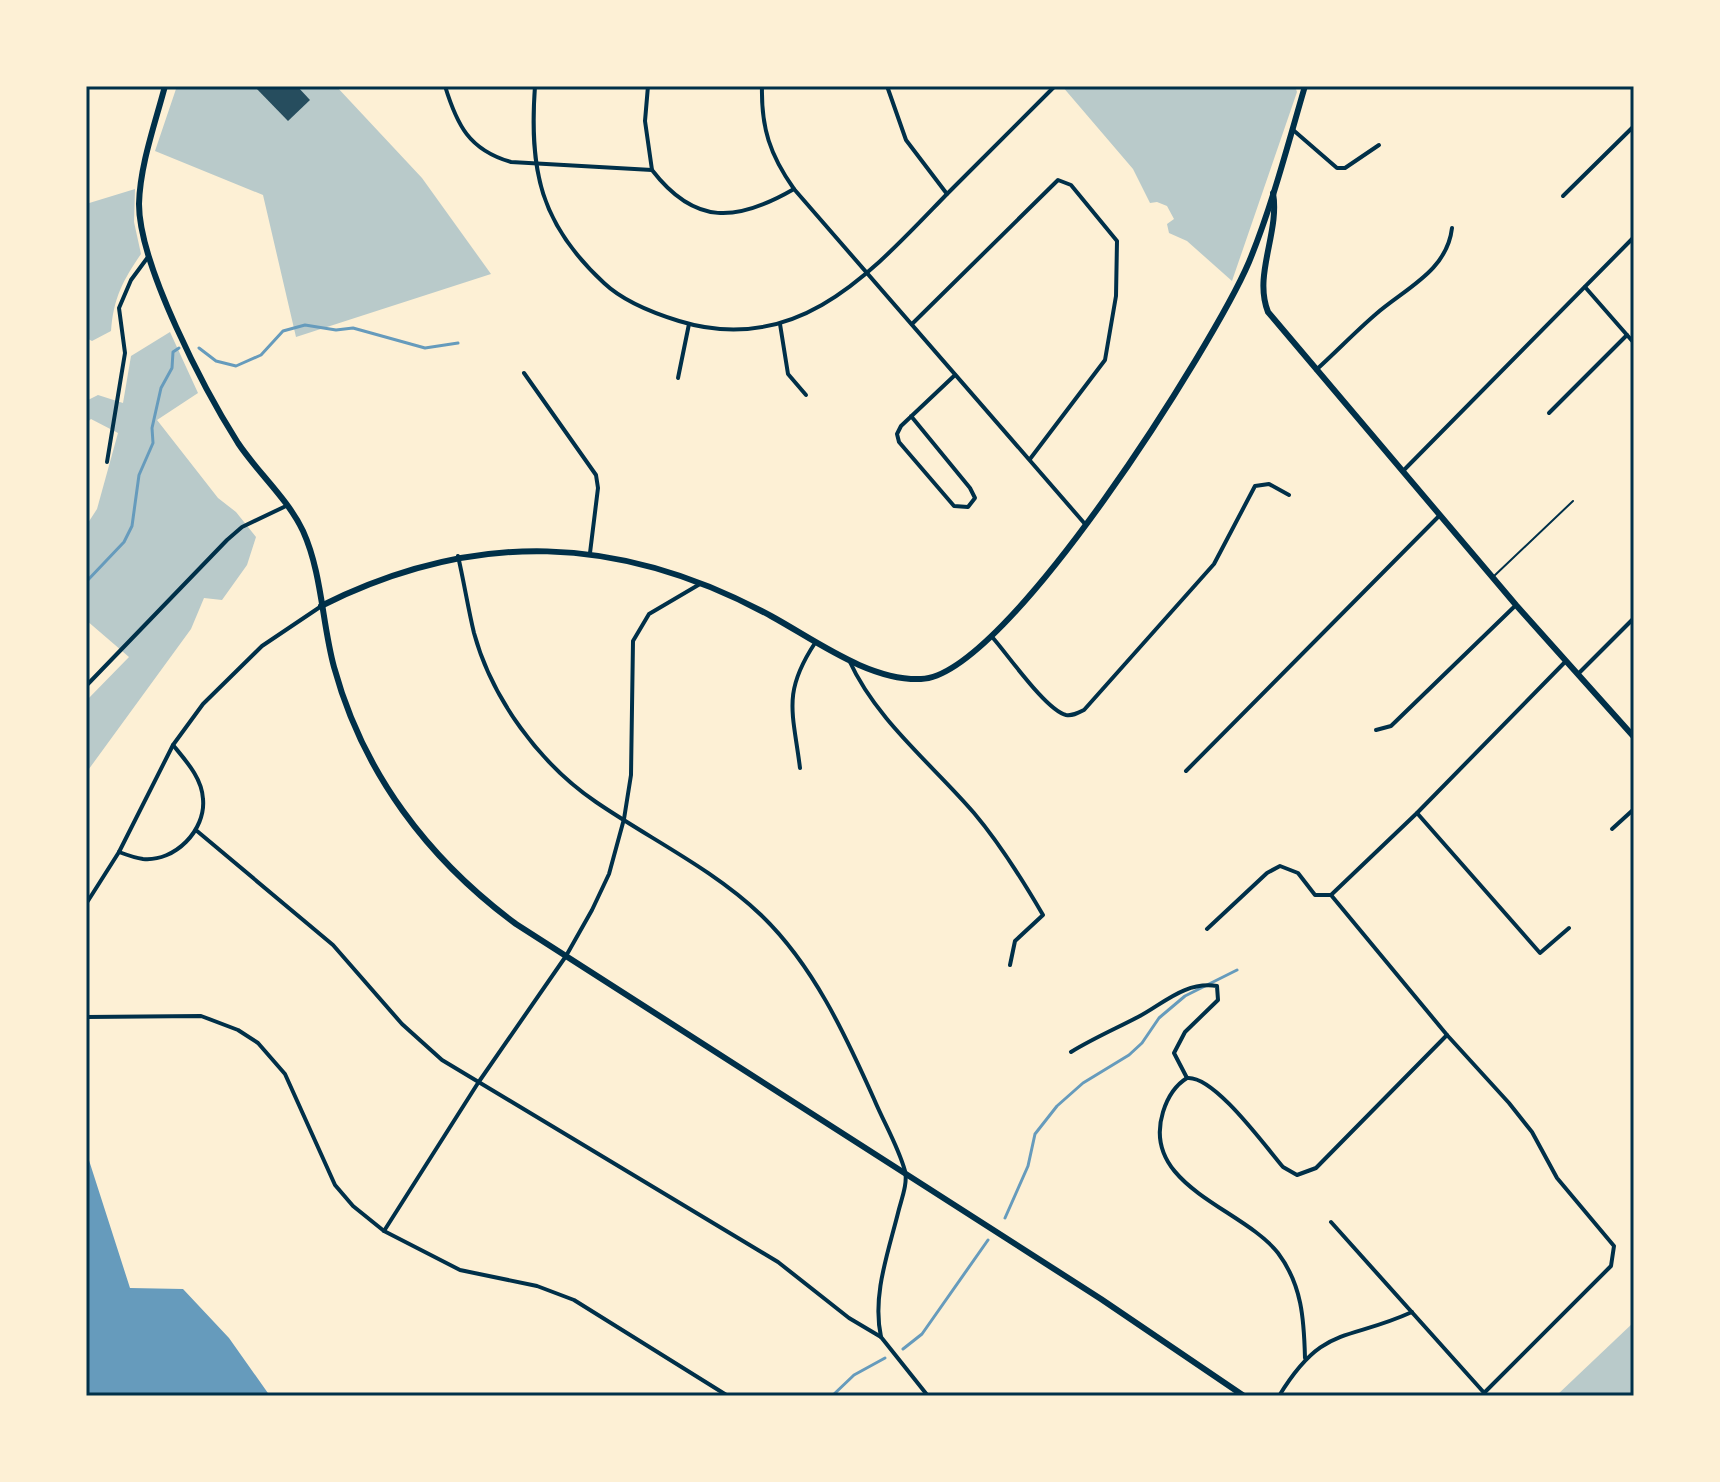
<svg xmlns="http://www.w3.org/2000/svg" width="1720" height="1482" font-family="Barlow,sans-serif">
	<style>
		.green { fill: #b9caca }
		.water { fill: #669bbc }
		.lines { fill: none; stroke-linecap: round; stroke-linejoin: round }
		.stream { stroke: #669bbc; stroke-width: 3 }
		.building { fill: #264d5e }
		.service { stroke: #003049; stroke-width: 2 }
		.minor { stroke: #003049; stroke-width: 4 }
		.tertiary { stroke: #003049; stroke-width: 6 }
		.neatline { fill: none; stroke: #003049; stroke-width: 3 }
	</style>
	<rect width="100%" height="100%" fill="#fdf0d5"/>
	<!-- green -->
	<g class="green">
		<path d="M177,86h159l86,92 69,96 -195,63 -33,-142 -108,-44z"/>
		<path d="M1062,86h233l2,6 -65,189 -45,-40 -18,-8 -2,-9 7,-5 -7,-13 -10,-4 -7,1 -17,-34z"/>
		<path d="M135,189l-1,33 7,32c-18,26 -28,45 -30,77l-19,10 -6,-3v-134z"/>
		<path d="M170,332l28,61 -41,27 61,78 18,14 20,25 -9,28 -25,35 -18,-2 -13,31 -105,144v-72l43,-44 -43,-37v-94l11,-17 21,-76 -27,-14 -5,4v-22l12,-6 25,8 8,-47z"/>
		<path d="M1634,1322v74h-78z"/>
	</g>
	<!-- water -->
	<path class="water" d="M86,1151l44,137 53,1 46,49 41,58h-184z"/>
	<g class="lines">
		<!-- stream -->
		<g class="stream">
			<path d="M199,348l17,13 20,5 25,-11 22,-24 22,-6 31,5 17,-2 72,20 33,-5"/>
			<path d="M86,582l38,-40 8,-16 7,-51 14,-32 -1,-15 9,-40 11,-20 1,-16 6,-4"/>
			<path d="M1005,1218l23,-52 7,-32 22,-28 26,-23 46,-28 13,-12 17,-25 26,-22 52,-26"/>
			<path d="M903,1349l19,-15 66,-94"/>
			<path d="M832,1396l22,-21 31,-17"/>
		</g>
	</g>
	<!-- building -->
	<path class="building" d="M254,86h43l13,14 -22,21z"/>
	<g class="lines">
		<!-- service -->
		<path class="service" d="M1493,577l80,-76"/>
		<!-- minor -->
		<g class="minor">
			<path d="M445,86c12,39 24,64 66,76l141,8c43,56 85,52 142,19"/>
			<path d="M535,86c-6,84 5,138 69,197 20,19 49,30 75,38 120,37 194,-51 268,-127 36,-36 72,-72 108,-108"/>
			<path d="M648,86l-3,35 7,49"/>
			<path d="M762,86c-1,42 8,69 32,103l291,335"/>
			<path d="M887,86l19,54 41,54"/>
			<path d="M1292,129l45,39h8l34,-23"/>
			<path d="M1563,196l71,-70"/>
			<path d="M1585,287l49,56"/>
			<path d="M780,324l8,50 18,21"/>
			<path d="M912,324l146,-144 13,5 46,56 -1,55 -11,64 -75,99"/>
			<path d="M1316,370c20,-18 39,-38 60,-56 30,-26 71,-43 76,-86"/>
			<path d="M524,373l72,102 2,13 -8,65"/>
			<path d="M678,378l11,-54"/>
			<path d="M1549,413l78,-78"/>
			<path d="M911,416l59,72 5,10 -7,9 -14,-1 -55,-64 -2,-8 4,-8 54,-51"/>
			<path d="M107,462l18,-109 -6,-45 12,-28 17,-23"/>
			<path d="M1403,471l231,-234"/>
			<path d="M458,556c6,26 10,52 16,77 18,66 66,131 122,169 54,37 117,67 165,113 52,50 84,119 113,184 10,24 24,47 31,72 3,13 -4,29 -7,42 -10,40 -26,83 -17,124"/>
			<path d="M993,638c15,17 53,72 73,77 7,1 12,-2 18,-5l130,-146 41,-78 14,-2 20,11"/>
			<path d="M849,660c27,60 83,104 125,153 27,32 48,66 69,102l-28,26 -5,24"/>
			<path d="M1578,674l56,-56"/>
			<path d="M86,686l141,-146 15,-13 44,-21"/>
			<path d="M1376,730l15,-4 125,-121"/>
			<path d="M800,768c-7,-56 -18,-75 15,-125"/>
			<path d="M1186,771l254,-256"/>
			<path d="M1417,813l123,140 29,-25"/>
			<path d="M1612,829l22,-20"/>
			<path d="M197,831l136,114 69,79 40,36 336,202 71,56 32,19 47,59"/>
			<path d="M119,852c8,3 16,6 24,7 32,3 63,-29 60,-60 -1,-21 -17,-38 -30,-54"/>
			<path d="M1331,895l116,140 62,68 23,29 25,46 57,68 -3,20 -127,127"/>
			<path d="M1331,895l86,-82 149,-152"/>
			<path d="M86,904l33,-52 54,-107 30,-41 59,-58 58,-39"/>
			<path d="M1207,929l60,-56 13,-7 18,7 17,22h16"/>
			<path d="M86,1017l115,-1 37,14 20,13 27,31 50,111 18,21 31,25 76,39 77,16 37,14 154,96"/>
			<path d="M1071,1052c21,-13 44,-23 67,-35 25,-13 47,-36 79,-31l1,14 -33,32 -11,21 13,25"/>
			<path d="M1187,1078c27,-3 78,68 96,89l14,8 19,-7 131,-133"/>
			<path d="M1187,1078c-13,8 -20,21 -24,34 -23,74 80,96 115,141 24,32 26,66 27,105"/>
			<path d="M1331,1222l156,174"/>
			<path d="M384,1231l94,-148 88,-127 26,-46 17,-36 15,-55 7,-44 2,-134 16,-27 51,-30"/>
			<path d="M1279,1396c44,-72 67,-54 133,-84"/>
		</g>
		<!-- tertiary -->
		<g class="tertiary">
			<path d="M165,86c-10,38 -25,79 -26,118 0,61 66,187 99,239 20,30 50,56 65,88 19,42 19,92 31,136 29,106 94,192 182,257l585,375 143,97"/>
			<path d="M1273,193c7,39 -20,82 -5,119l248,293 118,132"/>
			<path d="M321,606c154,-77 299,-72 450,10 44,24 98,65 150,63 85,-2 294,-337 328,-417 23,-56 39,-118 56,-176"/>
		</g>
	</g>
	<!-- border -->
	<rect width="1720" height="1482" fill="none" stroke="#fdf0d5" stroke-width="176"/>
	<rect x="88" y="88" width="1544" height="1306" class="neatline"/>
</svg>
